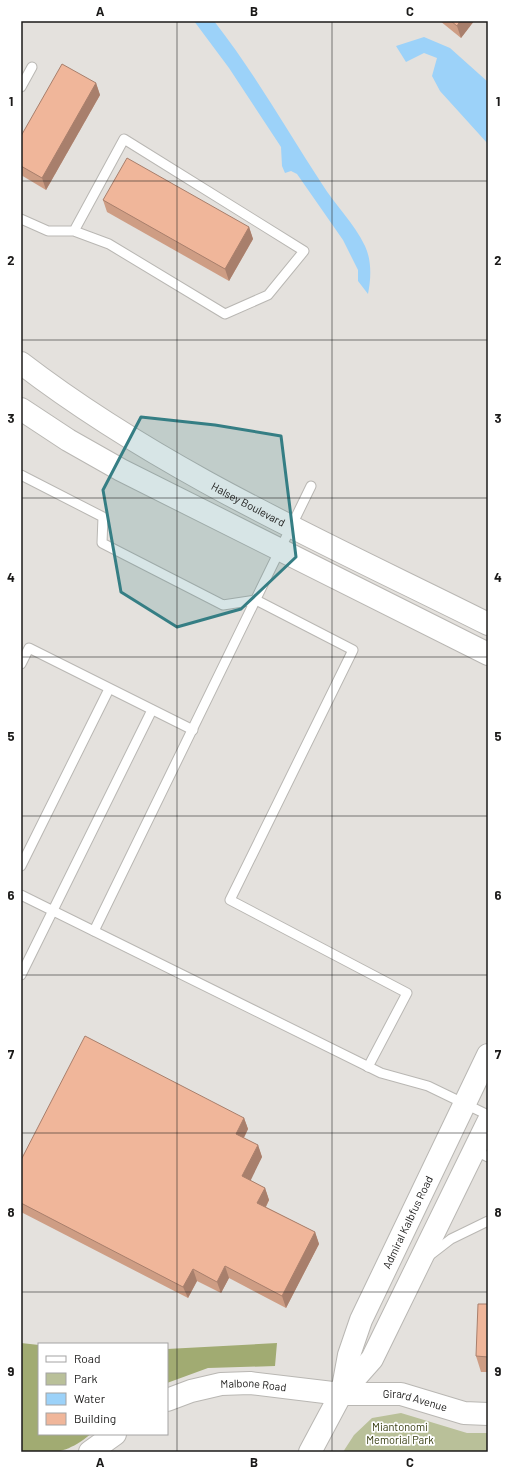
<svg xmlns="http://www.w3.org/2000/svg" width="509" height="1473" font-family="Barlow,sans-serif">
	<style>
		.green { fill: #b9c099 }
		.forest { fill: #a1ab72 }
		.water { fill: #9cd2f9 }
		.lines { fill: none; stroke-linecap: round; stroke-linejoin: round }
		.lane-casing { stroke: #b9b7b3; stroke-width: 11 }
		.secondary-casing { stroke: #b9b7b3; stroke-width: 24 }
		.highway-casing { stroke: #b9b7b3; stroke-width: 24 }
		.lane { stroke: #fff; stroke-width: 9 }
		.secondary { stroke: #fff; stroke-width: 22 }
		.highway { stroke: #fff; stroke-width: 22 }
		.wall { fill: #ce9d84 }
		.shaded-wall { fill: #a87f6c }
		.building { fill: #f0b69a; stroke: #a87f6c }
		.marked { fill: #357e84; fill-opacity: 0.2; stroke: #357e84; stroke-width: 3; stroke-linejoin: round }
		.grid { fill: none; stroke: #1b1a19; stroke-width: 1; stroke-opacity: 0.55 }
		.labels { text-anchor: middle; stroke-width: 3.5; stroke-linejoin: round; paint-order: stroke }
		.street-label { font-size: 11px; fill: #1b1a19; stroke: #fff }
		.park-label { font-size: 11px; fill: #343a0d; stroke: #fff }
		.neatline { fill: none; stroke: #1b1a19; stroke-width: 1.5 }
		.grid-label { font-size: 13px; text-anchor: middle; font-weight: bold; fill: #1b1a19 }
	</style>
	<rect width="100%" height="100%" fill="#e4e1dd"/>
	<!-- green -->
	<path class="green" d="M401,1413l66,20h21v19h-145l11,-17 18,-17z"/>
	<!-- forest -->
	<g class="forest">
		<path d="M21,1343l18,2v89h52c-28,22 -36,18 -70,18z"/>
		<path d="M277,1343l-2,23 -67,2 -41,15v-34z"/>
	</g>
	<!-- water -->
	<g class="water">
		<path d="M194,21h20c40,51 72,108 108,163 13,21 32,39 43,62 7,15 6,33 3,48l-10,-13v-11l-15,-30 -46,-66 -6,-3 -6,2 -3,-7 -1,-19 -52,-79z"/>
		<path d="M424,37l26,11 38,34v62l-48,-53 -8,-15 5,-18 -13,-5 -18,9 -10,-16z"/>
	</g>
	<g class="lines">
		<!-- lane casing -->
		<g class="lane-casing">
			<g id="lane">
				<path d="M21,87l11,-20"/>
				<path d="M21,219l27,12h26l35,13 116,70 43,-19 36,-44 -180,-112 -50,92"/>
				<path d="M21,475l82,42 -1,26 121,62 33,-5 97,50 -123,250 177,93 -39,74"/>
				<path d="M21,664l8,-16 164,82"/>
				<path d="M21,866l88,-177"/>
				<path d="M21,895l360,178 47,13 60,29"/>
				<path d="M94,931l217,-445"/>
				<path d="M21,975l131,-265"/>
				<path d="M474,1150l14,7"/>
				<path d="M429,1256l22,-17 37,-18"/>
			</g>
		</g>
		<!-- secondary casing -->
		<g class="secondary-casing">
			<g id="secondary">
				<path id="s1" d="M342,1393l7,-38 12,-35 127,-265"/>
				<path id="s2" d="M167,1400l24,-9 30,-7 29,-1 91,11h60l63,19 24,1"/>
				<path d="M90,1452l25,-18"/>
				<path d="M310,1452l31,-58 31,-35 116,-237"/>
			</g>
		</g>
		<!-- highway casing -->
		<g class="highway-casing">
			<g id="highway">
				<path id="s3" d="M21,363c142,109 307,181 467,261"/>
				<path d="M21,409l47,31 53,30 367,184"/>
			</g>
		</g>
		<!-- lane -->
		<use href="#lane" class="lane"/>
		<!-- secondary -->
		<use href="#secondary" class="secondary"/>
		<!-- highway -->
		<use href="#highway" class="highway"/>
	</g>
	<!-- wall -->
	<g class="wall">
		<path d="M440,21h34l-13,17z"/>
		<path d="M96,83l4,12 -54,95 -25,-15v-39z"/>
		<path d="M103,200l146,27 4,12 -24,42 -122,-69z"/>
		<path d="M244,1118l4,11 -4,9 14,7 4,12 -12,23 15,8 4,12 -3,7 49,25 4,12 -33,64 -57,-30 -8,15 -24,-12 -9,17 -167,-86v-52z"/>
		<path d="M488,1304v68h-7l-5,-16z"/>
	</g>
	<!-- shaded-wall -->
	<g class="shaded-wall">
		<path d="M460,21h14l-13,17 -4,-12z"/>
		<path d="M96,83l4,12 -54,95 -4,-12z"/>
		<path d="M249,227l4,12 -24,42 -4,-12z"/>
		<path d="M244,1118l4,11 -8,16 -4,-11z"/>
		<path d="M258,1145l4,12 -15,31 -5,-12z"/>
		<path d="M265,1188l4,12 -7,14 -5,-11z"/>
		<path d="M315,1232l4,12 -33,64 -4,-12z"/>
		<path d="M225,1266l4,12 -8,15 -4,-11z"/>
		<path d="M193,1269l4,12 -9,17 -5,-11z"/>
	</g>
	<!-- building -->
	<g class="building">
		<path d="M451,21h9l-3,5z"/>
		<path d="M62,64l34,19 -54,95 -21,-12v-30z"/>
		<path d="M127,158l122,69 -24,42 -122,-69z"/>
		<path d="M85,1036l159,82 -8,16 22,11 -16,31 23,12 -8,15 58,29 -33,64 -57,-30 -8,16 -24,-13 -10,18 -162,-84v-43z"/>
		<path d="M478,1304h10v53l-12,-1z"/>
	</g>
	<!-- marked area -->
	<path class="marked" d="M141,417l74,8 66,11 15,121 -55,52 -64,18 -56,-35 -18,-102z"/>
	<!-- grid -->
	<path class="grid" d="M177,21v1431M332,21v1431M21,181h467M21,340h467M21,498h467M21,657h467M21,816h467M21,975h467M21,1133h467M21,1292h467"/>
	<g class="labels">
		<!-- street labels -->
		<g class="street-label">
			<text dy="4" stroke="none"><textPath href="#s3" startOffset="268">Halsey Boulevard</textPath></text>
			<text dy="4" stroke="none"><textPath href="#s1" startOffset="184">Admiral Kalbfus Road</textPath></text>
			<text dy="4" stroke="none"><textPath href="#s2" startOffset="89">Malbone Road</textPath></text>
			<text dy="4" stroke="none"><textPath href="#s2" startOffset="252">Girard Avenue</textPath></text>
		</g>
		<!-- park labels -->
		<g class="park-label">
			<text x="400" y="1431">Miantonomi<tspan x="400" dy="13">Memorial Park</tspan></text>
		</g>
	</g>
	<!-- border -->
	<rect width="509" height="1473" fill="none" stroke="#ffffff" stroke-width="44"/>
	<!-- legend -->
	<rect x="38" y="1343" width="130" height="92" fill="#ffffff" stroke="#a4a3a3"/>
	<rect x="46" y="1356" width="20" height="6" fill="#ffffff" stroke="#a4a3a3"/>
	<text x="74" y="1363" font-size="12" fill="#1b1a19">Road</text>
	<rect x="46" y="1373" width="20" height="12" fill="#b9c099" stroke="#a4a3a3"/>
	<text x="74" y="1383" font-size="12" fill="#1b1a19">Park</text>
	<rect x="46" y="1393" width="20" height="12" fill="#9cd2f9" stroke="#a4a3a3"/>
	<text x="74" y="1403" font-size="12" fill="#1b1a19">Water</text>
	<rect x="46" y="1413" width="20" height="12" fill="#f0b69a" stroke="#a4a3a3"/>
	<text x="74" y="1423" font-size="12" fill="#1b1a19">Building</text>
	<rect x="22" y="22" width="465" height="1429" class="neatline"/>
	<g class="grid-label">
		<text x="100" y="16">A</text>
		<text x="254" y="16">B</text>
		<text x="410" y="16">C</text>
		<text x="11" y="106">1</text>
		<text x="498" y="106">1</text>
		<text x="11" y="265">2</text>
		<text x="498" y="265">2</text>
		<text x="11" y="423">3</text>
		<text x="498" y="423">3</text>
		<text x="11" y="582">4</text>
		<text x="498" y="582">4</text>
		<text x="11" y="741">5</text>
		<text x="498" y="741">5</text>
		<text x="11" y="900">6</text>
		<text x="498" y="900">6</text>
		<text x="11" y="1059">7</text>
		<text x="498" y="1059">7</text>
		<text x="11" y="1217">8</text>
		<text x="498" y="1217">8</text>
		<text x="11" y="1376">9</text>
		<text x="498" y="1376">9</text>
		<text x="100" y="1467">A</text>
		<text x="254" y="1467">B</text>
		<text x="410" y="1467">C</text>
	</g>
</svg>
